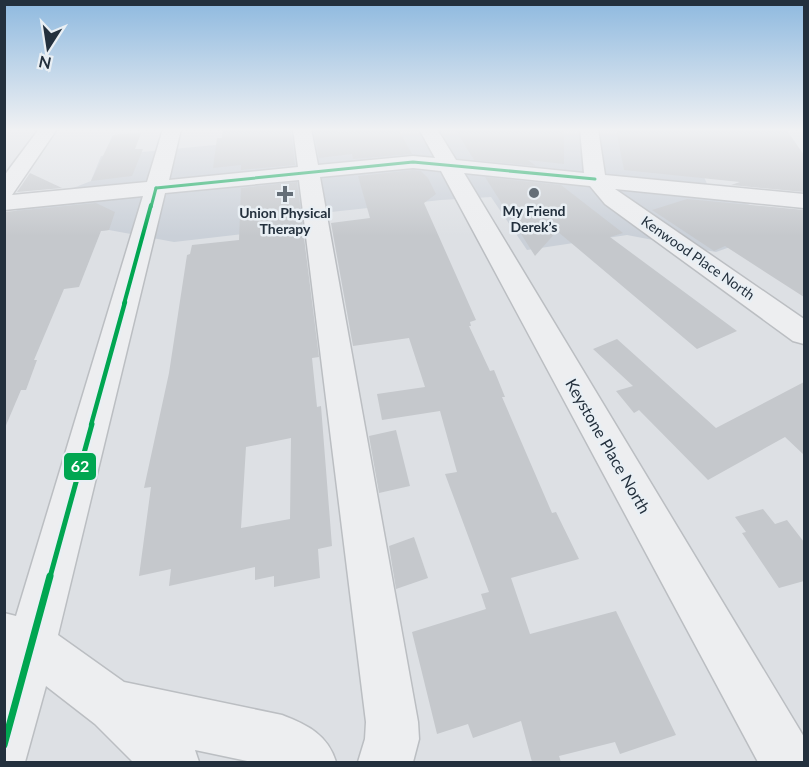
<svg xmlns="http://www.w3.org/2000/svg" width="809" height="767" font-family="Lato,sans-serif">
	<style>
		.built { fill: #cad0d8 }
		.building { fill: #c5c8cc; fill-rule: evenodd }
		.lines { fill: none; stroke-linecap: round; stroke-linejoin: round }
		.minor-casing { stroke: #bbbec2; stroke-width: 3 }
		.minor { fill: #edeef0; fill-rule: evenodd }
		.bus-1-far4-casing { stroke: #e9eff4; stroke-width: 6 }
		.bus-1-far3-casing { stroke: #e9eff4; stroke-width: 8 }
		.bus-1-far2-casing { stroke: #e9eff4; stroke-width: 9 }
		.bus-1-far1-casing { stroke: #e9eff4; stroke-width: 10 }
		.bus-1-casing { stroke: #e9eff4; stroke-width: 11 }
		.bus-1-far4 { stroke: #00a651; stroke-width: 3 }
		.bus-1-far3 { stroke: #00a651; stroke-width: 4 }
		.bus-1-far2 { stroke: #00a651; stroke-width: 4.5 }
		.bus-1-far1 { stroke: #00a651; stroke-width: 5 }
		.bus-1 { stroke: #00a651; stroke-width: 7 }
		.poi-dot { fill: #646e77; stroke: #e9eff4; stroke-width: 2 }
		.labels { text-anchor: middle; stroke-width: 5; stroke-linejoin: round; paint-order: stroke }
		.far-poi-label { font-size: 14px; font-weight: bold; fill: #23303d; stroke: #e9eff4 }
		.far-street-label { font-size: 14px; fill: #23303d; stroke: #e9eff4 }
		.street-label { font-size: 16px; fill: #23303d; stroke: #e9eff4 }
		.line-badge { stroke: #e9eff4; stroke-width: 2 }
		.badge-label { font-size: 16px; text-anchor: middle; font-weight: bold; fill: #fff }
	</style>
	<rect width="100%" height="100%" fill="#dde0e4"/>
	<!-- built -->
	<path class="built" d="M299,129h407l4,11 -22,-2 19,46 49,24 5,28 -45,16 -89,-17 -100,15 -36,-53 -50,3 -119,13 -20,14 -128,15 -65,-12 -104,12v-27l86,-34 10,-25 186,-18z"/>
	<!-- building -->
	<g class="building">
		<path d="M223,129h68l4,36 -54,5v-5l-28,3 4,-30h5z"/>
		<path d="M313,129h25v3l60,-3 14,25 -59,5 -1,-5 -33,4z"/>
		<path d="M455,129h109v35l-36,-4 8,6 -62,-6z"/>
		<path d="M616,129h170l18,26v37l-73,-7 9,-3 -116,-12z"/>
		<path d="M141,133l-6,16h8l-11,27 -41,5 22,-46z"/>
		<path d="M413,170l8,1 7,7 8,16 -12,9 52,117 -6,2 1,4h-2l21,45 4,-1 11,27h-3l50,116 4,-1 23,47 -68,19 19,56 86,-23 60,124 -56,19 -5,-12 -56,14 2,6h-29l-11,-41 -48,17 -5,-14 -31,10 -25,-102 74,-23 -5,-15 8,-2 -44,-118 12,-2 -17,-61 -58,9 -5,-26 48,-7 -16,-49 -56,8 -22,-123 39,-5 -12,-42z"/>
		<path d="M30,173l32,15 -45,4z"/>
		<path d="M485,177l76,8 62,48 -13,4 127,94 -40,18 -140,-118 -22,25z"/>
		<path d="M297,182l22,175 -7,1 5,49 4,-1 11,140 -14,3 2,29 -46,9v-11l-19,4v-13l-86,19 2,-17 -32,7 12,-89 -7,1 25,-115 18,-118 3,-1 2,-9 47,-5 2,-52zM291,438l-1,81 -49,9 5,-81z"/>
		<path d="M687,199l117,11v87l-79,-51 -11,5 -62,-41z"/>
		<path d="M96,203l19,9 -6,18 -8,1 -22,56 -15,2 -30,71h3l-11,30h-5l-17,40v-218z"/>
		<path d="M617,339l99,89 88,-46v73l-19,-18 -77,43 -69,-70 -5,3 -18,-22 17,-5 -40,-37z"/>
		<path d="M396,430l14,56 -31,7 -10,-57z"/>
		<path d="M763,509l12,15 12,-4 17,22v39l-25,7 -37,-55 4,-1 -11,-15z"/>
		<path d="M414,537l14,41 -32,11 -7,-43z"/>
	</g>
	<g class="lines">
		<!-- minor casing -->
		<g class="minor-casing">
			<path id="minor" d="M39,129h18l-45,66 135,-13 16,-53h18l-12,51 129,-13 -5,-38h18l7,36 95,-9 22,2 -16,-29h18l19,31 128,13 -4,-44h18l7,46 199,19v14l-189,-19 189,130v25l-11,-3 -188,-137 -15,-18 -126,-13 340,564v25h-46l-317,-591 -28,-3 -93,9 98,545 1,17 -6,23h-55l7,-23 1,-17 -67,-542 -134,13 -107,442 66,47 158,33c26,10 46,20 54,47h-84l-57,-12 4,12h-66l-38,-38 -49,-38 -21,76h-21v-149l12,3 127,-420 -139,14v-34z"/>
		</g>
		<!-- minor -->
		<use href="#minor" class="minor"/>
		<!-- bus-1-far4 casing -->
		<g class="bus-1-far4-casing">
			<g id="bus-1-far4">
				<path d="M156,188l257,-26 182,17"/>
				<path d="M151,207l5,-19"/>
			</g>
		</g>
		<!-- bus-1-far3 casing -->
		<g class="bus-1-far3-casing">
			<path id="bus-1-far3" d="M124,304l27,-99"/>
		</g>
		<!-- bus-1-far2 casing -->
		<g class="bus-1-far2-casing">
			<path id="bus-1-far2" d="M91,425l34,-123"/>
		</g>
		<!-- bus-1-far1 casing -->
		<g class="bus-1-far1-casing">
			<path id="bus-1-far1" d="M50,577l42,-153"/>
		</g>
		<!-- bus-1 casing -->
		<g class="bus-1-casing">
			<path id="bus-1" d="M4,745l46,-169"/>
		</g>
		<!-- bus-1-far4 -->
		<use href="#bus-1-far4" class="bus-1-far4"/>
		<!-- bus-1-far3 -->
		<use href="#bus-1-far3" class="bus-1-far3"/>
		<!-- bus-1-far2 -->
		<use href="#bus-1-far2" class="bus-1-far2"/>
		<!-- bus-1-far1 -->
		<use href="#bus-1-far1" class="bus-1-far1"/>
		<!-- bus-1 -->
		<use href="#bus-1" class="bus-1"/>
	</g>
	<!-- sky -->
	<linearGradient id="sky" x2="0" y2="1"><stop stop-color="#8eb9df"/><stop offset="0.55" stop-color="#f0f1f3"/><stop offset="1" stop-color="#f0f1f3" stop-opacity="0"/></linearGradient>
	<rect width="809" height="236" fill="url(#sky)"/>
	<!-- markers -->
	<g class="poi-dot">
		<circle cx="534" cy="193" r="6"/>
		<path d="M282 185h6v6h6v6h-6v6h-6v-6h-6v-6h6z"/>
	</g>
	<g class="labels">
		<!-- far-poi labels -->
		<g class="far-poi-label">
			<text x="534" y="216">My Friend<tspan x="534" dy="16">Derek’s</tspan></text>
			<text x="285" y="218">Union Physical<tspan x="285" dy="16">Therapy</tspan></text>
		</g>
		<!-- far-street labels -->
		<g class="far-street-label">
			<text transform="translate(698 258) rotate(35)" y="5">Kenwood Place North</text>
		</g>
		<!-- street labels -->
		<g class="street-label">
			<text transform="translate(608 446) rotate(60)" y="6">Keystone Place North</text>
		</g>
	</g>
	<rect class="line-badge" x="63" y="452" width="34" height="29" rx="6" fill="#00a651"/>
	<g class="badge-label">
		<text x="80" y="472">62</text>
	</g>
	<!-- border -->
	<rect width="809" height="767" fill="none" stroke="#23303d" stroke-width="12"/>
	<!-- north arrow -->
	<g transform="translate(48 48) rotate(192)" stroke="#e9eff4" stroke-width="4.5" paint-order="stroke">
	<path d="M0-4.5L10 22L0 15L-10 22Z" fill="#23303d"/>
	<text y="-9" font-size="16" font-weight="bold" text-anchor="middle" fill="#23303d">N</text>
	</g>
</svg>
